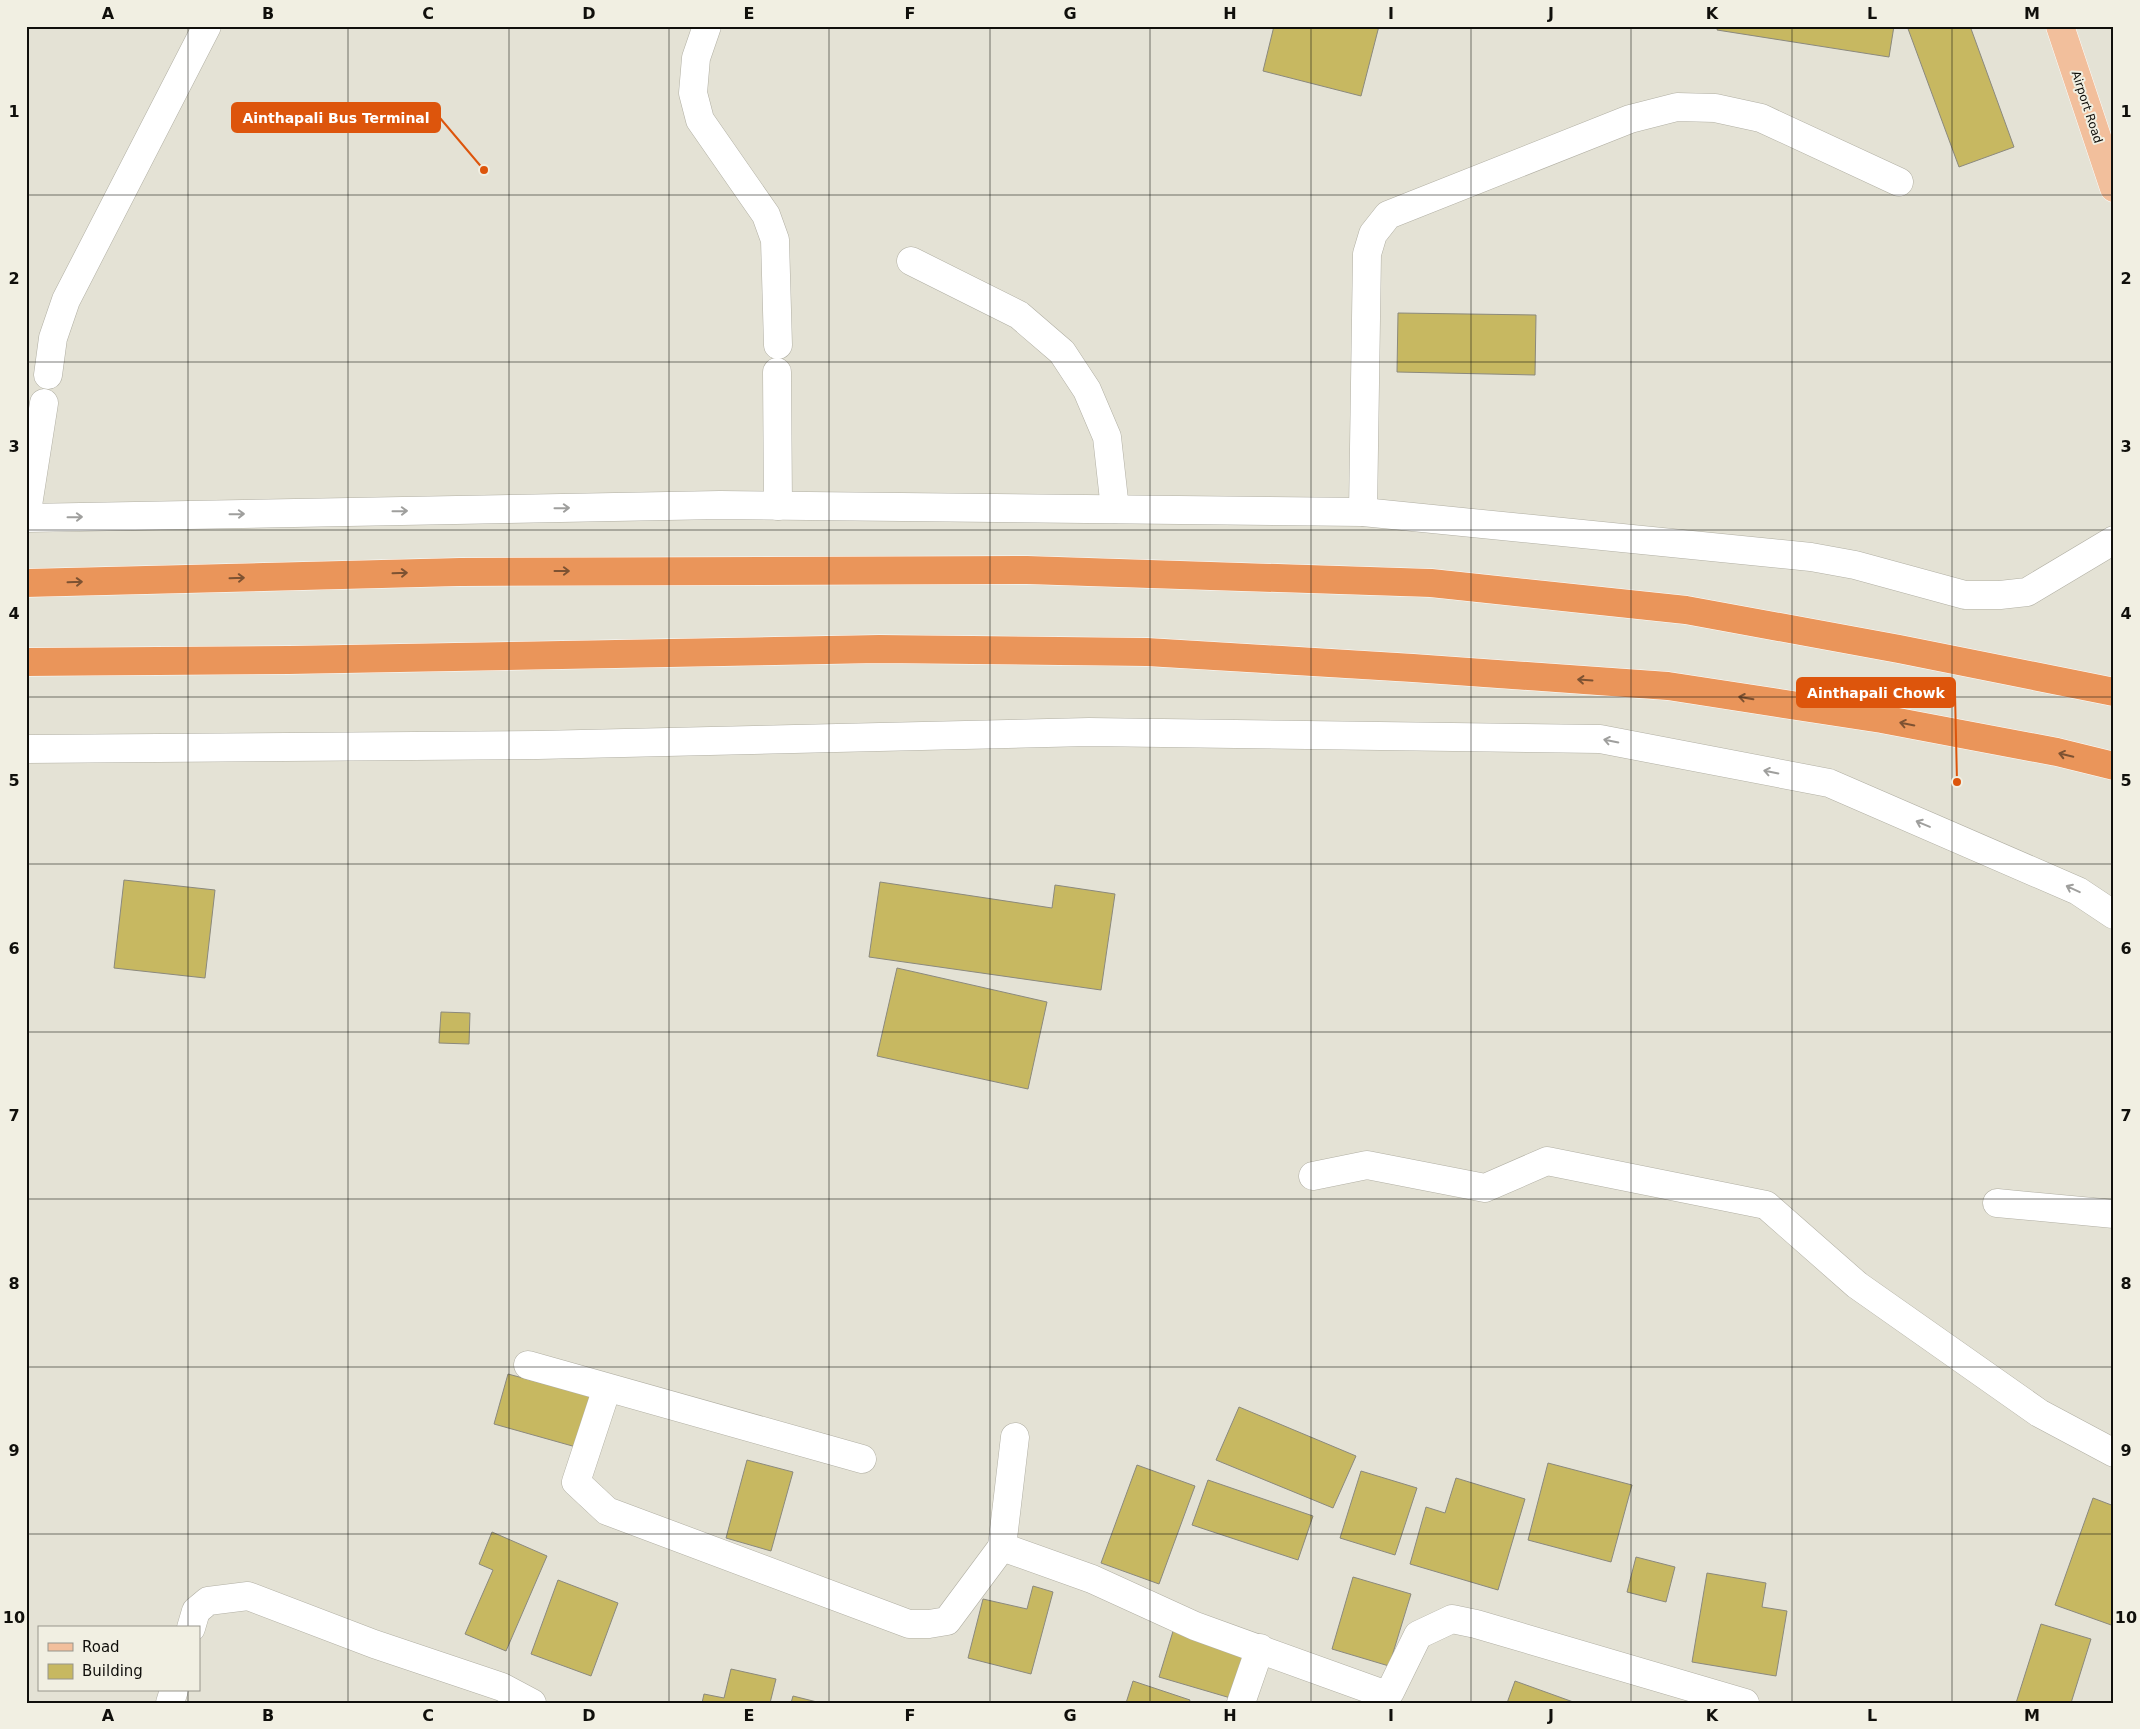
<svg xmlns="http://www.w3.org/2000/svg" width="2140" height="1729" font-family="'DejaVu Sans',sans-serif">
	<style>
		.building { fill: #c7b861; stroke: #8b897d }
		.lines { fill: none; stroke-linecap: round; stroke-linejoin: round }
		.minor-casing { stroke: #b1afa3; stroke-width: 29 }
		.major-casing { stroke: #fff; stroke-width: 29 }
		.highway-casing { stroke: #fff; stroke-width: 29 }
		.minor { stroke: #fff; stroke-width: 28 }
		.major { stroke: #f2bf9c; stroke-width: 28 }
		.highway { stroke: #ea955a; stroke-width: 28 }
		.oneway { stroke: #9f9f9d }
		.oneway2 { stroke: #7d5232 }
		.grid { fill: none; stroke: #100f0b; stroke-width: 1; stroke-opacity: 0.55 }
		.labels { text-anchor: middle; stroke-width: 4; stroke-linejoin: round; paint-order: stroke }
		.street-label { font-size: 12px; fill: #100f0b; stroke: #f1efe2 }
		.leader { fill: none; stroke: #dd550c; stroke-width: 2 }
		.callout-dot { fill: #dd550c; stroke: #f1efe2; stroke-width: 2 }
		.callout { fill: #dd550c; stroke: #dd550c; stroke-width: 2 }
		.callout-label { font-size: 14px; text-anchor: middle; font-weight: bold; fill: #fff }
		.neatline { fill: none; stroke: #100f0b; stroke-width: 2 }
		.grid-label { font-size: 16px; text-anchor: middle; font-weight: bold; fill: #100f0b }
	</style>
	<rect width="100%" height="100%" fill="#e4e2d5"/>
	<!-- building -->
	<g class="building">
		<path d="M1274,26h105l-18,70 -98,-25z"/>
		<path d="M1718,26h176l-5,31 -172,-27z"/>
		<path d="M1907,26h63l44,121 -55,20z"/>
		<path d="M1398,313l138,2 -1,60 -138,-3z"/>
		<path d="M124,880l91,10 -10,88 -91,-10z"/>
		<path d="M880,882l172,26 3,-23 60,9 -14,96 -232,-33z"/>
		<path d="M897,968l150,34 -19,87 -151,-33z"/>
		<path d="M441,1012l29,1 -1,31 -30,-1z"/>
		<path d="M508,1374l82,22 -14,51 -82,-23z"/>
		<path d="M1239,1407l117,49 -23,52 -117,-48z"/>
		<path d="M747,1460l46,12 -22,79 -45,-13z"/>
		<path d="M1548,1463l84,22 -21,77 -83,-22z"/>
		<path d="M1137,1465l58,21 -36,98 -58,-21z"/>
		<path d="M1361,1471l56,17 -22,67 -55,-17z"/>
		<path d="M1456,1478l69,21 -27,91 -88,-26 16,-57 19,6z"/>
		<path d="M1208,1480l105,36 -15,44 -106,-35z"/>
		<path d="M2093,1498l21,8v120l-59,-21z"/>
		<path d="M492,1532l55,24 -41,95 -41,-17 28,-64 -14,-6z"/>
		<path d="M1636,1557l39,10 -9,35 -39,-10z"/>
		<path d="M1707,1573l59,10 -4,24 25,4 -11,65 -84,-14z"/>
		<path d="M1353,1577l58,17 -22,72 -57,-17z"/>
		<path d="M558,1580l60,23 -27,73 -60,-22z"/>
		<path d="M1033,1586l20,6 -22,82 -63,-16 15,-59 44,10z"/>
		<path d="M2041,1624l50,15 -20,64h-55z"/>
		<path d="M1174,1628l74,21 -14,50 -75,-22z"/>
		<path d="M731,1669l45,10 -6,24h-68l2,-9 20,4z"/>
		<path d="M1133,1681l57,19 -1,3h-63z"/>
		<path d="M1515,1681l61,22h-69z"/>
		<path d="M793,1696l28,7h-30z"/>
	</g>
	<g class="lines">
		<!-- minor casing -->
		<g class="minor-casing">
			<g id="minor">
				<path d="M707,26l-11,32 -3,35 7,27 66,95 9,25 3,105"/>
				<path d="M911,261l108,54 43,37 25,38 20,47 8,72"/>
				<path d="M777,372l1,134"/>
				<path d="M48,375l5,-37 13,-38 141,-274"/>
				<path d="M1363,512l4,-258 6,-20 15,-19 242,-96 47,-12 38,1 46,10 138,64"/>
				<path d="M26,518l694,-13 643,7 448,45 44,8 110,30h35l27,-3 87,-52"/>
				<path d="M26,518l18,-115"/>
				<path d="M26,749l512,-4 551,-13 511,7 229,44 249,108 36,24"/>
				<path d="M1313,1176l54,-11 118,23 62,-27 219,44 91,80 182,128 75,40"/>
				<path d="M1997,1203l117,11"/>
				<path d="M528,1365l334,94"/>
				<path d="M607,1388l-31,94 31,29 302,113h20l18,-3 55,-74"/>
				<path d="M1015,1437l-13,110 90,32 103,47 183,66h12l28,-57 34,-16 24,5 269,79"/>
				<path d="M191,1628l5,-17 12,-10 40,-5 126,48 128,43 30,16"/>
				<path d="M170,1703l4,-13"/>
				<path d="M1241,1703l19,-55"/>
			</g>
		</g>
		<!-- major casing -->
		<g class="major-casing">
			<path id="major" d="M2060,26l54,162"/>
		</g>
		<!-- highway casing -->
		<g class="highway-casing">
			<g id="highway">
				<path d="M26,583l434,-11 567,-2 404,13 255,27 213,39 215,43"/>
				<path d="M26,662l263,-2 590,-11 268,3 266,16 255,18 214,33 175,33 57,14"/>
			</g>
		</g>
		<!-- minor -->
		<use href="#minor" class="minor"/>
		<!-- major -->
		<use href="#major" class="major"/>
		<!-- highway -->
		<use href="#highway" class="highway"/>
	</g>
	<!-- one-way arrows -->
	<defs><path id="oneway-shaft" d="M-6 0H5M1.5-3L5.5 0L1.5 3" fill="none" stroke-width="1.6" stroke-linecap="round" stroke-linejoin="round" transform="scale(1.25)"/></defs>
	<g class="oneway">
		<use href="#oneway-shaft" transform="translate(562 508) rotate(-1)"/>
		<use href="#oneway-shaft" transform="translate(400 511) rotate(-1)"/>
		<use href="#oneway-shaft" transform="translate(237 514) rotate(-1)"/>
		<use href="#oneway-shaft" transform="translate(75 517) rotate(-1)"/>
		<use href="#oneway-shaft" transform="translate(1611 741) rotate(-169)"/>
		<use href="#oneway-shaft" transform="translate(1771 772) rotate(-169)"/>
		<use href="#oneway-shaft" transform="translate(1923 824) rotate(-157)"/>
		<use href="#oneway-shaft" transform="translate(2073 889) rotate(-155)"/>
	</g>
	<g class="oneway2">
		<use href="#oneway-shaft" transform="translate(562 571)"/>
		<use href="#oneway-shaft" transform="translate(400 573) rotate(-2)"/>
		<use href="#oneway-shaft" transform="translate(237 578) rotate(-2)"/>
		<use href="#oneway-shaft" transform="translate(75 582) rotate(-2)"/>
		<use href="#oneway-shaft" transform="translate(1585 680) rotate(-176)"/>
		<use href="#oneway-shaft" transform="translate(1746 698) rotate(-171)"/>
		<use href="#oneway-shaft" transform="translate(1907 724) rotate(-169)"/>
		<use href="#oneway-shaft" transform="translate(2066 755) rotate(-167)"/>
	</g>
	<!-- grid -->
	<path class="grid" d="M188,26v1602M348,26v1677M509,26v1677M669,26v1677M829,26v1677M990,26v1677M1150,26v1677M1311,26v1677M1471,26v1677M1631,26v1677M1792,26v1677M1952,26v1677M26,195h2088M26,362h2088M26,530h2088M26,697h2088M26,864h2088M26,1032h2088M26,1199h2088M26,1367h2088M26,1534h2088M188,1690v13"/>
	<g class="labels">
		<!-- street labels -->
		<g class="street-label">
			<text transform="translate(2087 107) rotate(72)" y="4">Airport Road</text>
		</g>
	</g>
	<!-- callouts -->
	<path class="leader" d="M484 170L440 118M1957 782L1955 693"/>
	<g class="callout-dot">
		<circle cx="484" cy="170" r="5"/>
		<circle cx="1957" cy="782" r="5"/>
	</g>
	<g class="callout">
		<rect x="232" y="103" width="208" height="29" rx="5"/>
		<rect x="1797" y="678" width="158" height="29" rx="5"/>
	</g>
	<g class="callout-label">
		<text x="336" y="123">Ainthapali Bus Terminal</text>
		<text x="1876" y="698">Ainthapali Chowk</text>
	</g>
	<!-- border -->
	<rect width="2140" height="1729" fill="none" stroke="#f1efe2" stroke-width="55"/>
	<!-- legend -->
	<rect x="38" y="1626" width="162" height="65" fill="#f1efe2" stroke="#97958c"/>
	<rect x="48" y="1643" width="25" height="8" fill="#f2bf9c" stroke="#97958c"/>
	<text x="82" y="1652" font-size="15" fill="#100f0b">Road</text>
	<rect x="48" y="1664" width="25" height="15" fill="#c7b861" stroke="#97958c"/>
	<text x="82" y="1676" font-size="15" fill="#100f0b">Building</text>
	<rect x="28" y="28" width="2084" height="1674" class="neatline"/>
	<g class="grid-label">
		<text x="108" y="19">A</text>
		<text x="268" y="19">B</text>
		<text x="428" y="19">C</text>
		<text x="589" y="19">D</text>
		<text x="749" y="19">E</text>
		<text x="910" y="19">F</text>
		<text x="1070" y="19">G</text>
		<text x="1230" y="19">H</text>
		<text x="1391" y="19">I</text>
		<text x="1551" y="19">J</text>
		<text x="1712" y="19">K</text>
		<text x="1872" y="19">L</text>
		<text x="2032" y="19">M</text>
		<text x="14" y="117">1</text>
		<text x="2126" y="117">1</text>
		<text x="14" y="284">2</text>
		<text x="2126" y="284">2</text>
		<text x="14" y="452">3</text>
		<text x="2126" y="452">3</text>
		<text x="14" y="619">4</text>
		<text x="2126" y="619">4</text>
		<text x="14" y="786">5</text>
		<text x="2126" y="786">5</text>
		<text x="14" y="954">6</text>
		<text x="2126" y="954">6</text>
		<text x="14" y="1121">7</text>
		<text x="2126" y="1121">7</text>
		<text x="14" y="1289">8</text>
		<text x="2126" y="1289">8</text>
		<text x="14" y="1456">9</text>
		<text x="2126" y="1456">9</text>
		<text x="14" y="1623">10</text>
		<text x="2126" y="1623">10</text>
		<text x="108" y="1721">A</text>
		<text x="268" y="1721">B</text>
		<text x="428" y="1721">C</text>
		<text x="589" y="1721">D</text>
		<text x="749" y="1721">E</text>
		<text x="910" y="1721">F</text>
		<text x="1070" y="1721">G</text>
		<text x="1230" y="1721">H</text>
		<text x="1391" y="1721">I</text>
		<text x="1551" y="1721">J</text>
		<text x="1712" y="1721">K</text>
		<text x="1872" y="1721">L</text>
		<text x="2032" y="1721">M</text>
	</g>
</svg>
